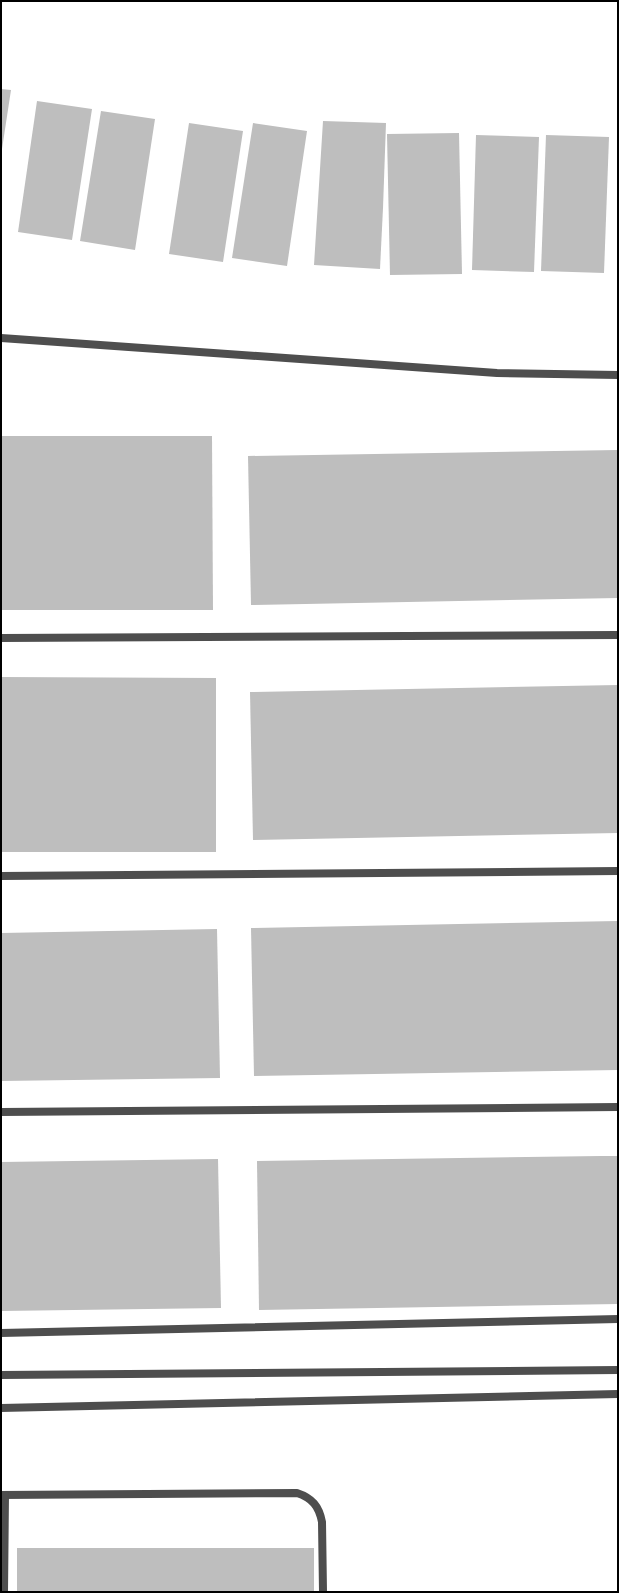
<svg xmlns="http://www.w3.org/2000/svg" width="619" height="1593" font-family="'Asap Condensed',sans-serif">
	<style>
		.building { fill: #bebebe }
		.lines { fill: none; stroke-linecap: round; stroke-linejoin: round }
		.minor { stroke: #4e4e4e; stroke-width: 8 }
		.tertiary { stroke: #4e4e4e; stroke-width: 8 }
	</style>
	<rect width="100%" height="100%" fill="#fff"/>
	<!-- building -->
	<g class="building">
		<path d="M1,89l10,1 -9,59h-1z"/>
		<path d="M37,101l55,8 -20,131 -54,-8z"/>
		<path d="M101,111l54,8 -20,131 -55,-9z"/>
		<path d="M323,121l63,2 -3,85 -3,61 -66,-4z"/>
		<path d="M189,123l54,8 -20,131 -54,-8z"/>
		<path d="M253,123l54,8 -20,135 -55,-8z"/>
		<path d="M459,133l3,141 -72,1 -3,-141z"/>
		<path d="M476,135l63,2 -5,135 -62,-2z"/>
		<path d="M546,135l63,2 -5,136 -63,-2z"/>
		<path d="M1,436h211l1,174h-212z"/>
		<path d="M618,450v148l-367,7 -3,-149z"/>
		<path d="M1,677l215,1v174h-215z"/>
		<path d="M618,685v148l-365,7 -3,-148z"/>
		<path d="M618,921v149l-364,6 -3,-148z"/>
		<path d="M217,929l3,149 -219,3v-148z"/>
		<path d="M601,1156h17v148l-359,6 -2,-149z"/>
		<path d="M218,1159l3,149 -220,3v-149z"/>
		<rect x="17" y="1548" width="297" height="44"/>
	</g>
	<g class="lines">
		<!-- minor -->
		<g class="minor">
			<path d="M1,338l496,35 121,2"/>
			<path d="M1,638l617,-3"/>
			<path d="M1,876l617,-5"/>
			<path d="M1,1112l617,-5"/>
			<path d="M1,1333l617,-14"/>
			<path d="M1,1408l617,-14"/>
			<path d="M1,1495l296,-2c15,5 22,13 25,29l1,70"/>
			<path d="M4,1592l1,-97"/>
		</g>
		<!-- tertiary -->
		<path class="tertiary" d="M1,1375l617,-5"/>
	</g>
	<!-- border -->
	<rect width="619" height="1593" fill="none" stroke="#000000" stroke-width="4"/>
</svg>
